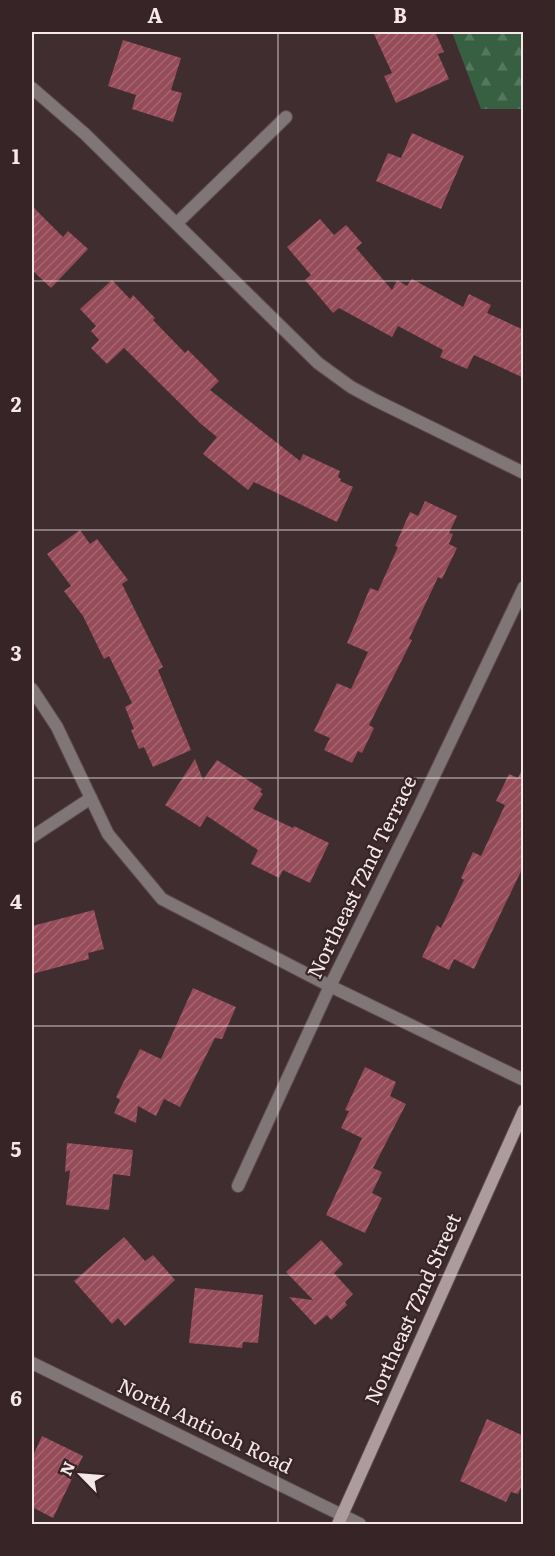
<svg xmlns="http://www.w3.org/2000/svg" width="555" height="1556" font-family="Literata,serif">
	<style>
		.forest { fill: url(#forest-firs) }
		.building { fill: url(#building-hatch) }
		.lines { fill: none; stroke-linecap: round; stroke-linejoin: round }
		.minor-casing { stroke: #5d4b4e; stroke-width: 14 }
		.tertiary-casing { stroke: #5d4b4e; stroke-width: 14 }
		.secondary-casing { stroke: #5d4b4e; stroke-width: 14 }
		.minor { stroke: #807677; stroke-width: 12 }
		.tertiary { stroke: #807677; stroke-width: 12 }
		.secondary { stroke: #ac9c9d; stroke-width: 12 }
		.grid { fill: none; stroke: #f4e8e9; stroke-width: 1.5; stroke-opacity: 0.55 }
		.labels { text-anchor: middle; stroke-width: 4.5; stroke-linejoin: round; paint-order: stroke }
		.street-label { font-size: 20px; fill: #f4e8e9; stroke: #362426 }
		.neatline { fill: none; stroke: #f4e8e9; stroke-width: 2 }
		.grid-label { font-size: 20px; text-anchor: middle; font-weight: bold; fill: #f4e8e9 }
	</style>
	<defs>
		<pattern id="forest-firs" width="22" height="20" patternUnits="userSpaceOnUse" patternTransform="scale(1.5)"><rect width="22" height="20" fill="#376042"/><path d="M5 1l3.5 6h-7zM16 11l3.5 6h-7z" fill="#55775d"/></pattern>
		<pattern id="building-hatch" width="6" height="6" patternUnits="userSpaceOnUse" patternTransform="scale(1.5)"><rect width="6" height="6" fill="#964b59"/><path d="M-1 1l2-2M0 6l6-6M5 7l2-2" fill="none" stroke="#a56571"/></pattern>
	</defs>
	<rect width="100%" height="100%" fill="#402d30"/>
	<!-- forest -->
	<path class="forest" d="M452,32h71v77h-42z"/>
	<!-- building -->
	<g class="building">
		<path d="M373,32h62l9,20 -6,2 11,25 -53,24 -12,-27 8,-3z"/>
		<path d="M123,40l58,18 -10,32 11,3 -9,29 -41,-13 4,-14 -28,-9z"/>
		<path d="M412,133l52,23 -23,53 -65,-28 12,-28 13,5z"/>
		<path d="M32,206l31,31 5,-6 20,18 -37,39 -19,-18z"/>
		<path d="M320,219l14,16 12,-10 16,18 -6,5 36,42 5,-10 10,6 5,-7 51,28 6,-13 22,11 -4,8 37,17v48l-50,-23 -7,14 -27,-12 3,-7 -45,-24 -6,11 -53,-29 -6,5 -28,-33 6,-5 -24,-28z"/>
		<path d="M112,280l18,19 3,-4 22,23 -2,2 32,33 3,-3 31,31 -9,9 90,71 3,-7 37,17 -2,6 3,2 -1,2 13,6 -16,35 -83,-40 -6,8 -45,-36 14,-17 -16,-13 -77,-76 -17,16 -16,-16 8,-8 -8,-9 5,-5 -16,-17z"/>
		<path d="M425,501l32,15 -8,17 4,1 -4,10 8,4 -15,31 -4,-2 -29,62 3,1 -43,85 5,3 -12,25 -4,-2 -6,12 -28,-13 6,-12 -16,-7 23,-48 14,6 17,-37 -21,-9 23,-55 8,3 20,-44 -3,-1 15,-34 8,4z"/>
		<path d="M80,530l10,14 7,-5 31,41 -6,4 41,83 -5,3 33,80 -38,17 -9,-20 -5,2 -8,-19 3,-1 -9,-22 7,-4 -23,-47 -5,3 -21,-43 -19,-25 7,-5 -24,-32z"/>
		<path d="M195,759l8,21 14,-20 45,29 -2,3 3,2 -10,15 40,19 1,-2 35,17 -19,40 -27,-13 -4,8 -28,-14 7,-14 -51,-34 -7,11 -35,-22z"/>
		<path d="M524,765v100l-50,104 -20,-10 -5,11 -27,-13 15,-32 4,3 23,-48 -3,-2 12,-26 8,4 24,-51 -9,-4 13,-27 9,4z"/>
		<path d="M94,910l10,39 -16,4 1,6 -57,15v-48z"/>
		<path d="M193,988l43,19 -14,32 -7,-1 -35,69 -16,-8 -8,17 -18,-10 -2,17 -22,-10 6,-13 -4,-3 24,-48 21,10z"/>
		<path d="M365,1067l31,15 -6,14 16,8 -33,64 9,4 -10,21 10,5 -17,35 -39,-18 36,-77 -21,-10 8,-17 -4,-1z"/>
		<path d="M67,1143l66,7 -3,26 -17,-2 -4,36 -43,-5 4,-35 -5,2z"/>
		<path d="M124,1237l21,24 8,-6 22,25 -50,46 -7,-8 -6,6 -38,-43z"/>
		<path d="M321,1240l22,24 -9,9 19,21 -8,8 2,3 -16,15 -4,-5 -12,10 -26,-28 24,3 -27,-28z"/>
		<path d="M195,1288l68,7 -5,48 -15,-1 -1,6 -53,-5z"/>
		<path d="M487,1419l37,17v45l-6,13 -7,-2 -5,10 -46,-21z"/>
		<path d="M42,1436l41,20 -30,62 -21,-11v-49z"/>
	</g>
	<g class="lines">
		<!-- minor casing -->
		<g class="minor-casing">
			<g id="minor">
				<path d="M32,88l53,46 233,229 33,24 24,13 149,73"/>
				<path d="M177,223l109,-106"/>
				<path d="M32,689l25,38 51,107 54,65 168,87 194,94"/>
				<path d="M32,837l59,-39"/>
				<path d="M238,1186l92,-200 90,-181 104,-218"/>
			</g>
		</g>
		<!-- tertiary casing -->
		<g class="tertiary-casing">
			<path id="tertiary" d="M32,1363l328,161"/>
		</g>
		<!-- secondary casing -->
		<g class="secondary-casing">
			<path id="secondary" d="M338,1524l186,-414"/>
		</g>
		<!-- minor -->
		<use href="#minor" class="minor"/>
		<!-- tertiary -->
		<use href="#tertiary" class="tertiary"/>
		<!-- secondary -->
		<use href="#secondary" class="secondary"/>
	</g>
	<!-- grid -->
	<path class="grid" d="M278,32v1492M32,281h492M32,530h492M32,778h492M32,1026h492M32,1275h492"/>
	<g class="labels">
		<!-- street labels -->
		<g class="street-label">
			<text transform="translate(362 877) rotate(-64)" y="7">Northeast 72nd Terrace</text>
			<text transform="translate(413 1309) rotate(-66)" y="7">Northeast 72nd Street</text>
			<text transform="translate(205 1426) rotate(26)" y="7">North Antioch Road</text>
		</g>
	</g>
	<!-- border -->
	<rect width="555" height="1556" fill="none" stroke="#362426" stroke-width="66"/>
	<!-- north arrow -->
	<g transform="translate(81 1475) rotate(295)" stroke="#362426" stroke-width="4.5" paint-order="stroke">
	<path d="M0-4.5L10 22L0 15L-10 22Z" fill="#f4e8e9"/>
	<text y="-9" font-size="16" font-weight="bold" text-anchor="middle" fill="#f4e8e9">N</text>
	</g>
	<rect x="33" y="33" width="489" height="1490" class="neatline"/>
	<g class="grid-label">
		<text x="155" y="23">A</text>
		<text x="400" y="23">B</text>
		<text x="16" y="164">1</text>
		<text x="16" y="412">2</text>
		<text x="16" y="661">3</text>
		<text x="16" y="909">4</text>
		<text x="16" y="1157">5</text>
		<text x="16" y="1406">6</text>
	</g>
</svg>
